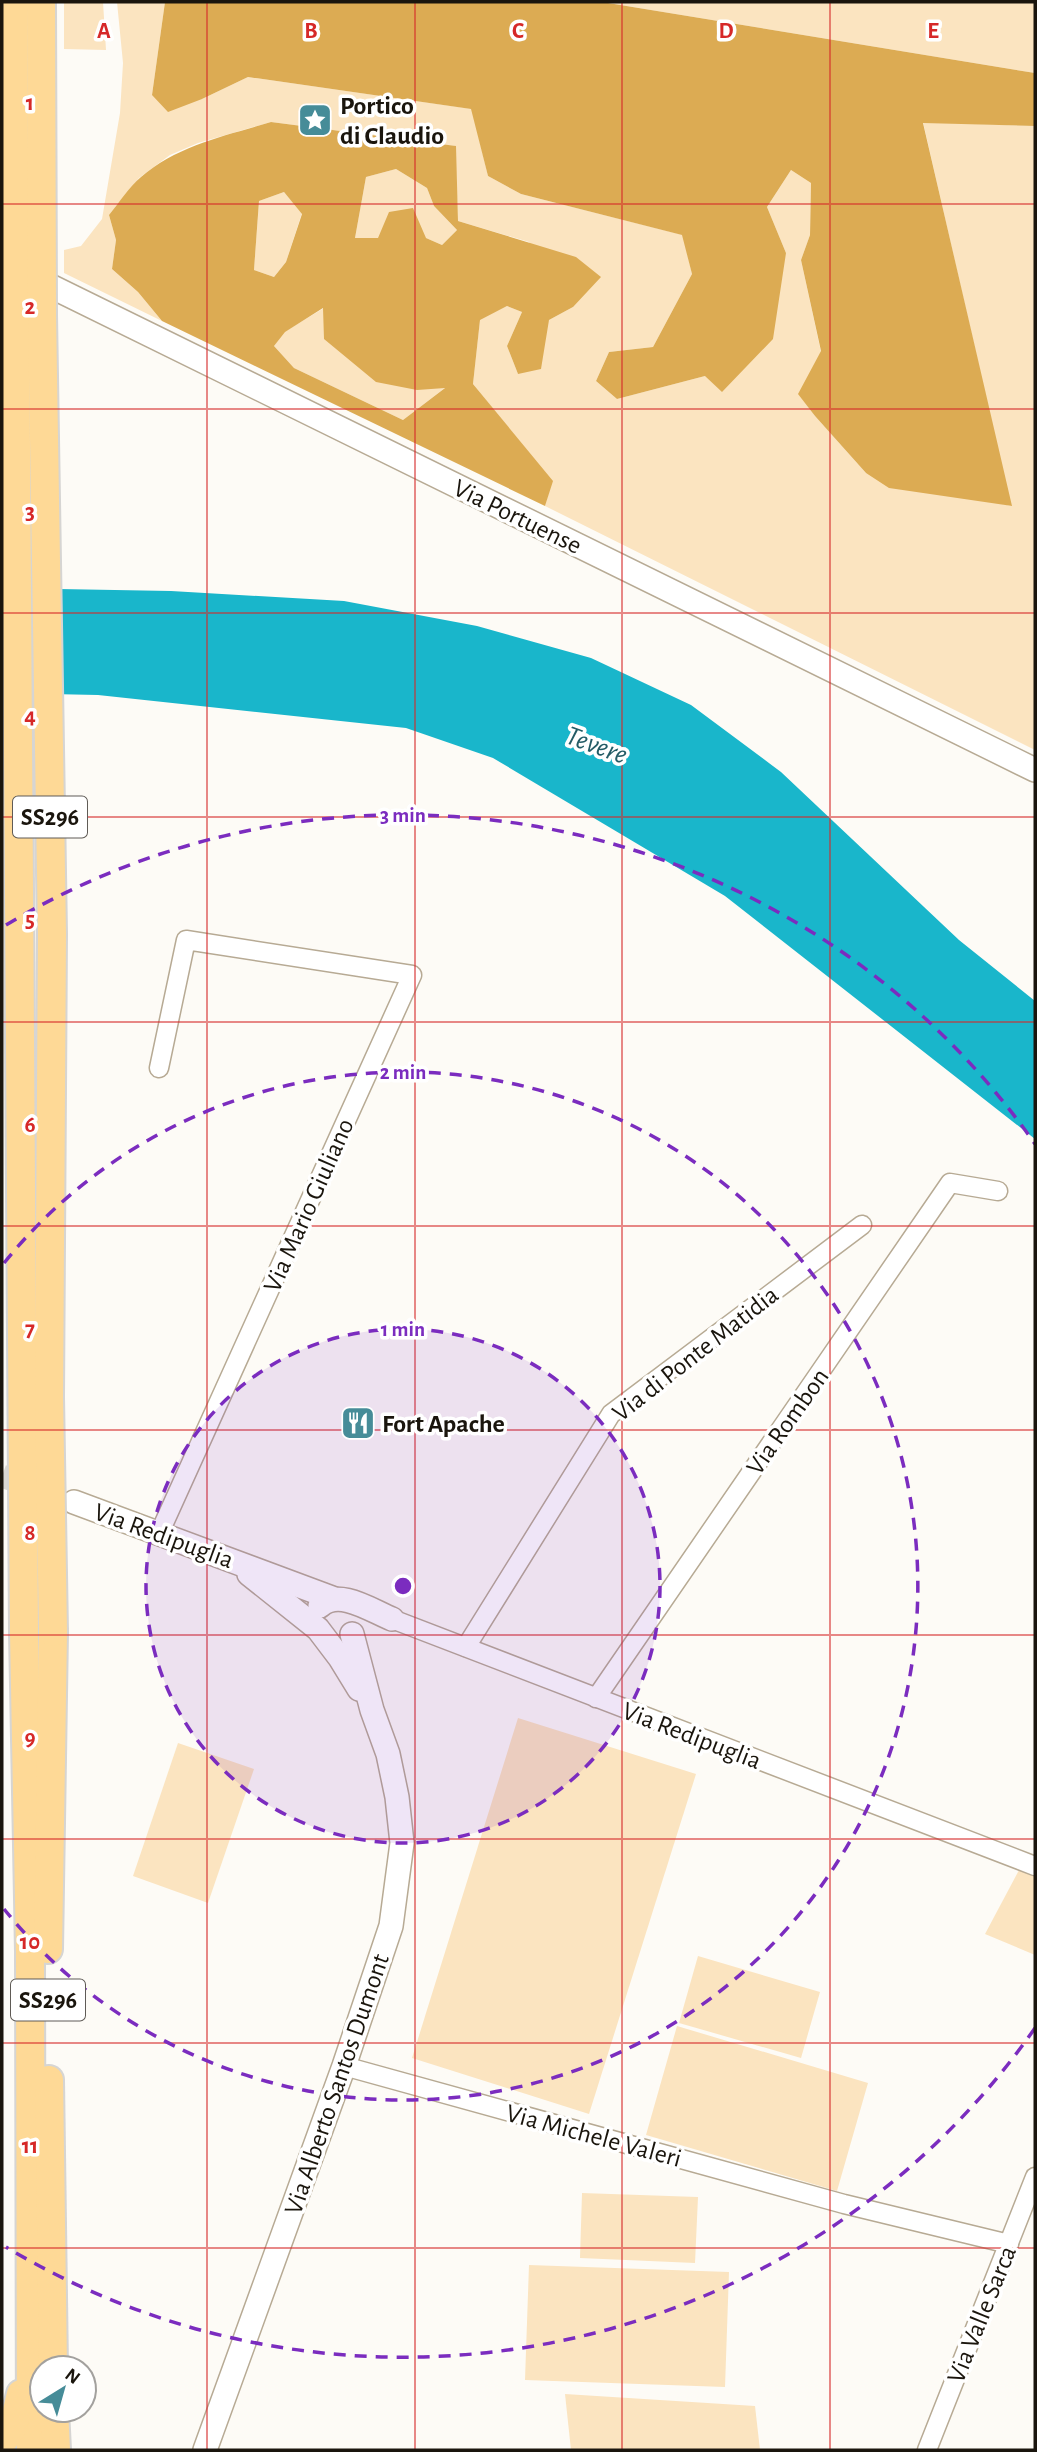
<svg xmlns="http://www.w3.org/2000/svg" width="1037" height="2452" font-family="'Alegreya Sans',sans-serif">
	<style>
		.green { fill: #fbe4c0 }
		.forest { fill: #dcab53; fill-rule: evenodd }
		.water { fill: #19b6cb }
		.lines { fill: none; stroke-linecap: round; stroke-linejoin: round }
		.tertiary-tunnel { stroke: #dbd8d3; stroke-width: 23; stroke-dasharray: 23 11; stroke-linecap: butt }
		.minor-casing { stroke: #b7aa94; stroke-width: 21 }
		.tertiary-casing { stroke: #b7aa94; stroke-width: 26 }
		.primary-casing { stroke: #d6d5d3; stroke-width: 32 }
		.minor { stroke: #fff; stroke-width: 18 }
		.tertiary { stroke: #fff; stroke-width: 23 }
		.primary { stroke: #fed996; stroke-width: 28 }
		.primary-bridge-casing { stroke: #d6d5d3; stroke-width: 32; stroke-linecap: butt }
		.primary-bridge { stroke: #fed996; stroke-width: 28 }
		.grid { fill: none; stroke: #d62828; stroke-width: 2; stroke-opacity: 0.55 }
		.ring { fill: none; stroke: #7b2cbf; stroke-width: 3.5; stroke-dasharray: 12 9 }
		.labels { text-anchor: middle; stroke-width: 7; stroke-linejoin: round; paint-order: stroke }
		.shield { fill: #fff; stroke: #5f5b56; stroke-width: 2 }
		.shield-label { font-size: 24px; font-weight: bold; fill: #1a150d }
		.poi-label { font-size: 26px; font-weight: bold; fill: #1a150d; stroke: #fff; text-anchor: start }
		.street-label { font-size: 26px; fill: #1a150d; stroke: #fff }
		.water-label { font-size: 28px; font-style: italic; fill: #245c66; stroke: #fff }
		.grid-label { font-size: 23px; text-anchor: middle; font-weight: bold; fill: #d62828; stroke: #fff; stroke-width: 7; stroke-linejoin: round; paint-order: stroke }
		.centre { fill: #7b2cbf; stroke: #fff; stroke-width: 3.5 }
		.ring-label { font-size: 21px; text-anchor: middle; font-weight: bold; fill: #7b2cbf; stroke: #fff; stroke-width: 7; stroke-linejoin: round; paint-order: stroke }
	</style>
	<rect width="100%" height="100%" fill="#fdfbf6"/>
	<!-- green -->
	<g class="green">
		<path d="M64,2h39l3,48 -42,-1z"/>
		<path d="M117,2h48l-13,93 50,4 46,-22 224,32 16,67 33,18 162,41 9,39 -39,73 -44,5 -13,29 21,18 88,-23 81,-123 -19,-46 24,-37 20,13 -1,52 -9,25 20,92 -22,42 16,22 51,57 145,33 -88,-384 112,4v624l-490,-244 7,-25 -79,-97 7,-65 27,-13 15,6 -15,34 11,28 31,-54 24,-13 -44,-65 -71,-21 -3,-75 -184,-24 -73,21 -28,12 -31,23 -30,37 7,25 -4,29 26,23 24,29 -98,-48v-23l17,-4 21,-27 18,-106 3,-50z"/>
		<path d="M602,2h433v71z"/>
		<path d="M396,169l31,19 7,18 23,24 -15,15 -16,-7h-71l11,-61z"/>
		<path d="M284,192l18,21 -16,49 -12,15 -20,-7 5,-69z"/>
		<path d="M324,308l122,79 -43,33 -109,-52 -20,-22 10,-14z"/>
		<path d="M518,1718l178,56 -107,340 -177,-56z"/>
		<path d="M178,1743l76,26 -46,134 -75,-27z"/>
		<path d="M1019,1870l16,6v79l-50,-21z"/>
		<path d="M698,1956l122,36 -19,66 -122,-35z"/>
		<path d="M677,2026l191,57 -31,108 -191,-56z"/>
		<path d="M582,2193l116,4 -3,66 -115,-5z"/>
		<path d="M529,2265l200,7 -4,115 -200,-7z"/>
		<path d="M565,2394l190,12 5,44h-189z"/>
	</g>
	<!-- forest -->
	<g class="forest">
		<path d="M165,2h437l433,71v53l-112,-3 89,383 -123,-18 -23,-15 -51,-57 -17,-22 23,-43 -20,-91 9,-25 1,-52 -20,-13 -24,37 19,46 -13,86 -51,53 -17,-16 -88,23 -21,-18 13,-29 44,-5 39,-73 -10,-39 -161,-41 -33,-18 -17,-67 -223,-32 -46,22 -34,13 -16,-17z"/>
		<path d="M271,122l185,24 2,75 118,36 25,20 -28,30 -24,13 -8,49 -23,5 -11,-28 15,-34 -15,-6 -27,14 -7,64 80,97 -8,25 -383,-185 -24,-29 -26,-23 4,-29 -7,-25c10,-12 20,-28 32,-38 37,-32 84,-41 130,-55zM396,169l31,19 7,18 23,24 -15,15 -16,-7 -13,-30 -24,4 -11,26h-23l11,-61zM284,192l18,22 -16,48 -12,15 -20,-7 5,-69zM323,308l1,31 52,43 41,8 28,-2 -42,32 -109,-52 -20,-22 11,-14z"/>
	</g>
	<!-- water -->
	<path class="water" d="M2,588l169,3 173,10 133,25 114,32 100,47 90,67 178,168 76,61v138l-310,-243 -232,-138 -87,-30 -308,-33 -96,-2z"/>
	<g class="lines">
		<!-- tertiary-tunnel -->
		<path class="tertiary-tunnel" d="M2,1476l36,13"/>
		<!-- minor casing -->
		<g class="minor-casing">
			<g id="minor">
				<path d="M159,1068l27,-128 226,35 -253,559"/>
				<path d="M392,1619l643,247"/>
				<path d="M466,1647l145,-233 251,-189"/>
				<path d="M596,1698l354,-515 48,8"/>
				<path d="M344,2066l500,138 165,40"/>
				<path d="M927,2450l108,-273"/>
			</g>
		</g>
		<!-- tertiary casing -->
		<g class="tertiary-casing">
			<g id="tertiary">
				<path d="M30,276l1005,494"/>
				<path d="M74,1502l258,96"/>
				<path d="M249,1574l69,55 22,29 19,31"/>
				<path d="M320,1606c19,-18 52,5 72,13"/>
				<path d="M205,2450l139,-384 47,-140 11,-83 -5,-46 -9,-43 -16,-44 -20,-76"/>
			</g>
		</g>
		<!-- primary casing -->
		<g class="primary-casing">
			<g id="primary">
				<path d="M24,1632l6,320 1,498"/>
				<path d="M48,1949l5,-317"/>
				<path d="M49,2080l4,288"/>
				<path d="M54,2410l2,40"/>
				<path d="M2,2442l11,-15 8,-33"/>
			</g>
		</g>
		<!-- minor -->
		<use href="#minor" class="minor"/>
		<!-- tertiary -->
		<use href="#tertiary" class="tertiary"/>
		<!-- primary -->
		<use href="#primary" class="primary"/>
		<!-- primary-bridge casing -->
		<g class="primary-bridge-casing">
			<g id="primary-bridge">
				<path d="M13,2l11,1630"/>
				<path d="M41,2l1,312 10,620 -3,463 4,235"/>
			</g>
		</g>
		<!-- primary-bridge -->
		<use href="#primary-bridge" class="primary-bridge"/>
	</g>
	<!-- grid -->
	<path class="grid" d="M207,2v2448M415,2v2448M622,2v2448M830,2v2448M2,204h1033M2,409h1033M2,613h1033M2,817h1033M2,1022h1033M2,1226h1033M2,1430h1033M2,1635h1033M2,1839h1033M2,2043h1033M2,2248h1033"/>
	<!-- distance rings -->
	<circle cx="403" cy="1586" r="257" fill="#7b2cbf" fill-opacity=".12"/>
	<g class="ring">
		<circle cx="403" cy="1586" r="257"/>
		<path d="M4 1263A514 514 0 1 1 4 1909"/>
		<path d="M1035 2028A771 771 0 0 1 6 2247M6 925A771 771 0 0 1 1035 1144"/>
	</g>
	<!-- icons -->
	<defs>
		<g id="sight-square" transform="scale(1.75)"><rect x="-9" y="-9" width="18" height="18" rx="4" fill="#468c98" stroke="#fff"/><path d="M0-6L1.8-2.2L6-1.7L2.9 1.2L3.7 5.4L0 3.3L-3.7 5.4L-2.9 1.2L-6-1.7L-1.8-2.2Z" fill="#fff"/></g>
		<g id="restaurant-square" transform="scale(1.75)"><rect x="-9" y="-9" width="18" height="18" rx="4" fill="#468c98" stroke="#fff"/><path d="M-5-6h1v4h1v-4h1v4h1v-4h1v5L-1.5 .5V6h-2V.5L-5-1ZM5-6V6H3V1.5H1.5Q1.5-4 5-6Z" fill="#fff"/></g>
	</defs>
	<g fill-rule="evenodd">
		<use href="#sight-square" x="315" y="120"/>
		<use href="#restaurant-square" x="358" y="1423"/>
	</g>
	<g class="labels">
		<!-- shield labels -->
		<g class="shield">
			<rect x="13" y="796.5" width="74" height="41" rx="5"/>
			<rect x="11" y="1979.5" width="74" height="41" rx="5"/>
		</g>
		<g class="shield-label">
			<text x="50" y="825">SS296</text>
			<text x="48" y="2008">SS296</text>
		</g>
		<!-- poi labels -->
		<g class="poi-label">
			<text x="340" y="114">Portico<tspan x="340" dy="30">di Claudio</tspan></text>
			<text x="382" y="1432">Fort Apache</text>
		</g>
		<!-- street labels -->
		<g class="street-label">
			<text transform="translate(518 516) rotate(26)" y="9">Via Portuense</text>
			<text transform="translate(308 1205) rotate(-66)" y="9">Via Mario Giuliano</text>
			<text transform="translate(695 1353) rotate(-38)" y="9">Via di Ponte Matidia</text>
			<text transform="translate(787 1421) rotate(-55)" y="9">Via Rombon</text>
			<text transform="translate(164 1535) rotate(20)" y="9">Via Redipuglia</text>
			<text transform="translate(692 1735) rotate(21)" y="9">Via Redipuglia</text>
			<text transform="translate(336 2084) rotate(-71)" y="9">Via Alberto Santos Dumont</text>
			<text transform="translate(594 2135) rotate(15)" y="9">Via Michele Valeri</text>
			<text transform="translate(981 2314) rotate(-68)" y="9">Via Valle Sarca</text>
		</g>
		<!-- water labels -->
		<g class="water-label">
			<text transform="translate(597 744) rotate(20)" y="10">Tevere</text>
		</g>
	</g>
	<g class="grid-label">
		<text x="104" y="38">A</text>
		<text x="311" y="38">B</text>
		<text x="518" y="38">C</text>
		<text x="726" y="38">D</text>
		<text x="933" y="38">E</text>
		<text x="30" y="110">1</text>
		<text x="30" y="314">2</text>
		<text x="30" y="519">3</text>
		<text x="30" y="723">4</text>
		<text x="30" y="927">5</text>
		<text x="30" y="1132">6</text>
		<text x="30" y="1336">7</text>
		<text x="30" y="1540">8</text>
		<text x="30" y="1745">9</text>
		<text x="30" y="1949">10</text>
		<text x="30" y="2153">11</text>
	</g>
	<circle cx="403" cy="1586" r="10" class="centre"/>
	<g class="ring-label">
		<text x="403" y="822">3 min</text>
		<text x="403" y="1079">2 min</text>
		<text x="403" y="1336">1 min</text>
	</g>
	<!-- border -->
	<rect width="1037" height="2452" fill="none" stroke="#1a150d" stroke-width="7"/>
	<!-- north arrow -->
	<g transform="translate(63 2389) rotate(37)"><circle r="33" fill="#ffffff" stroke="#a3a19e" stroke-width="2"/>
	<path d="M0-5L12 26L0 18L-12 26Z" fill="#468c98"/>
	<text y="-10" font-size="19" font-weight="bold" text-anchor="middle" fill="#1a150d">N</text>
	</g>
</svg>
